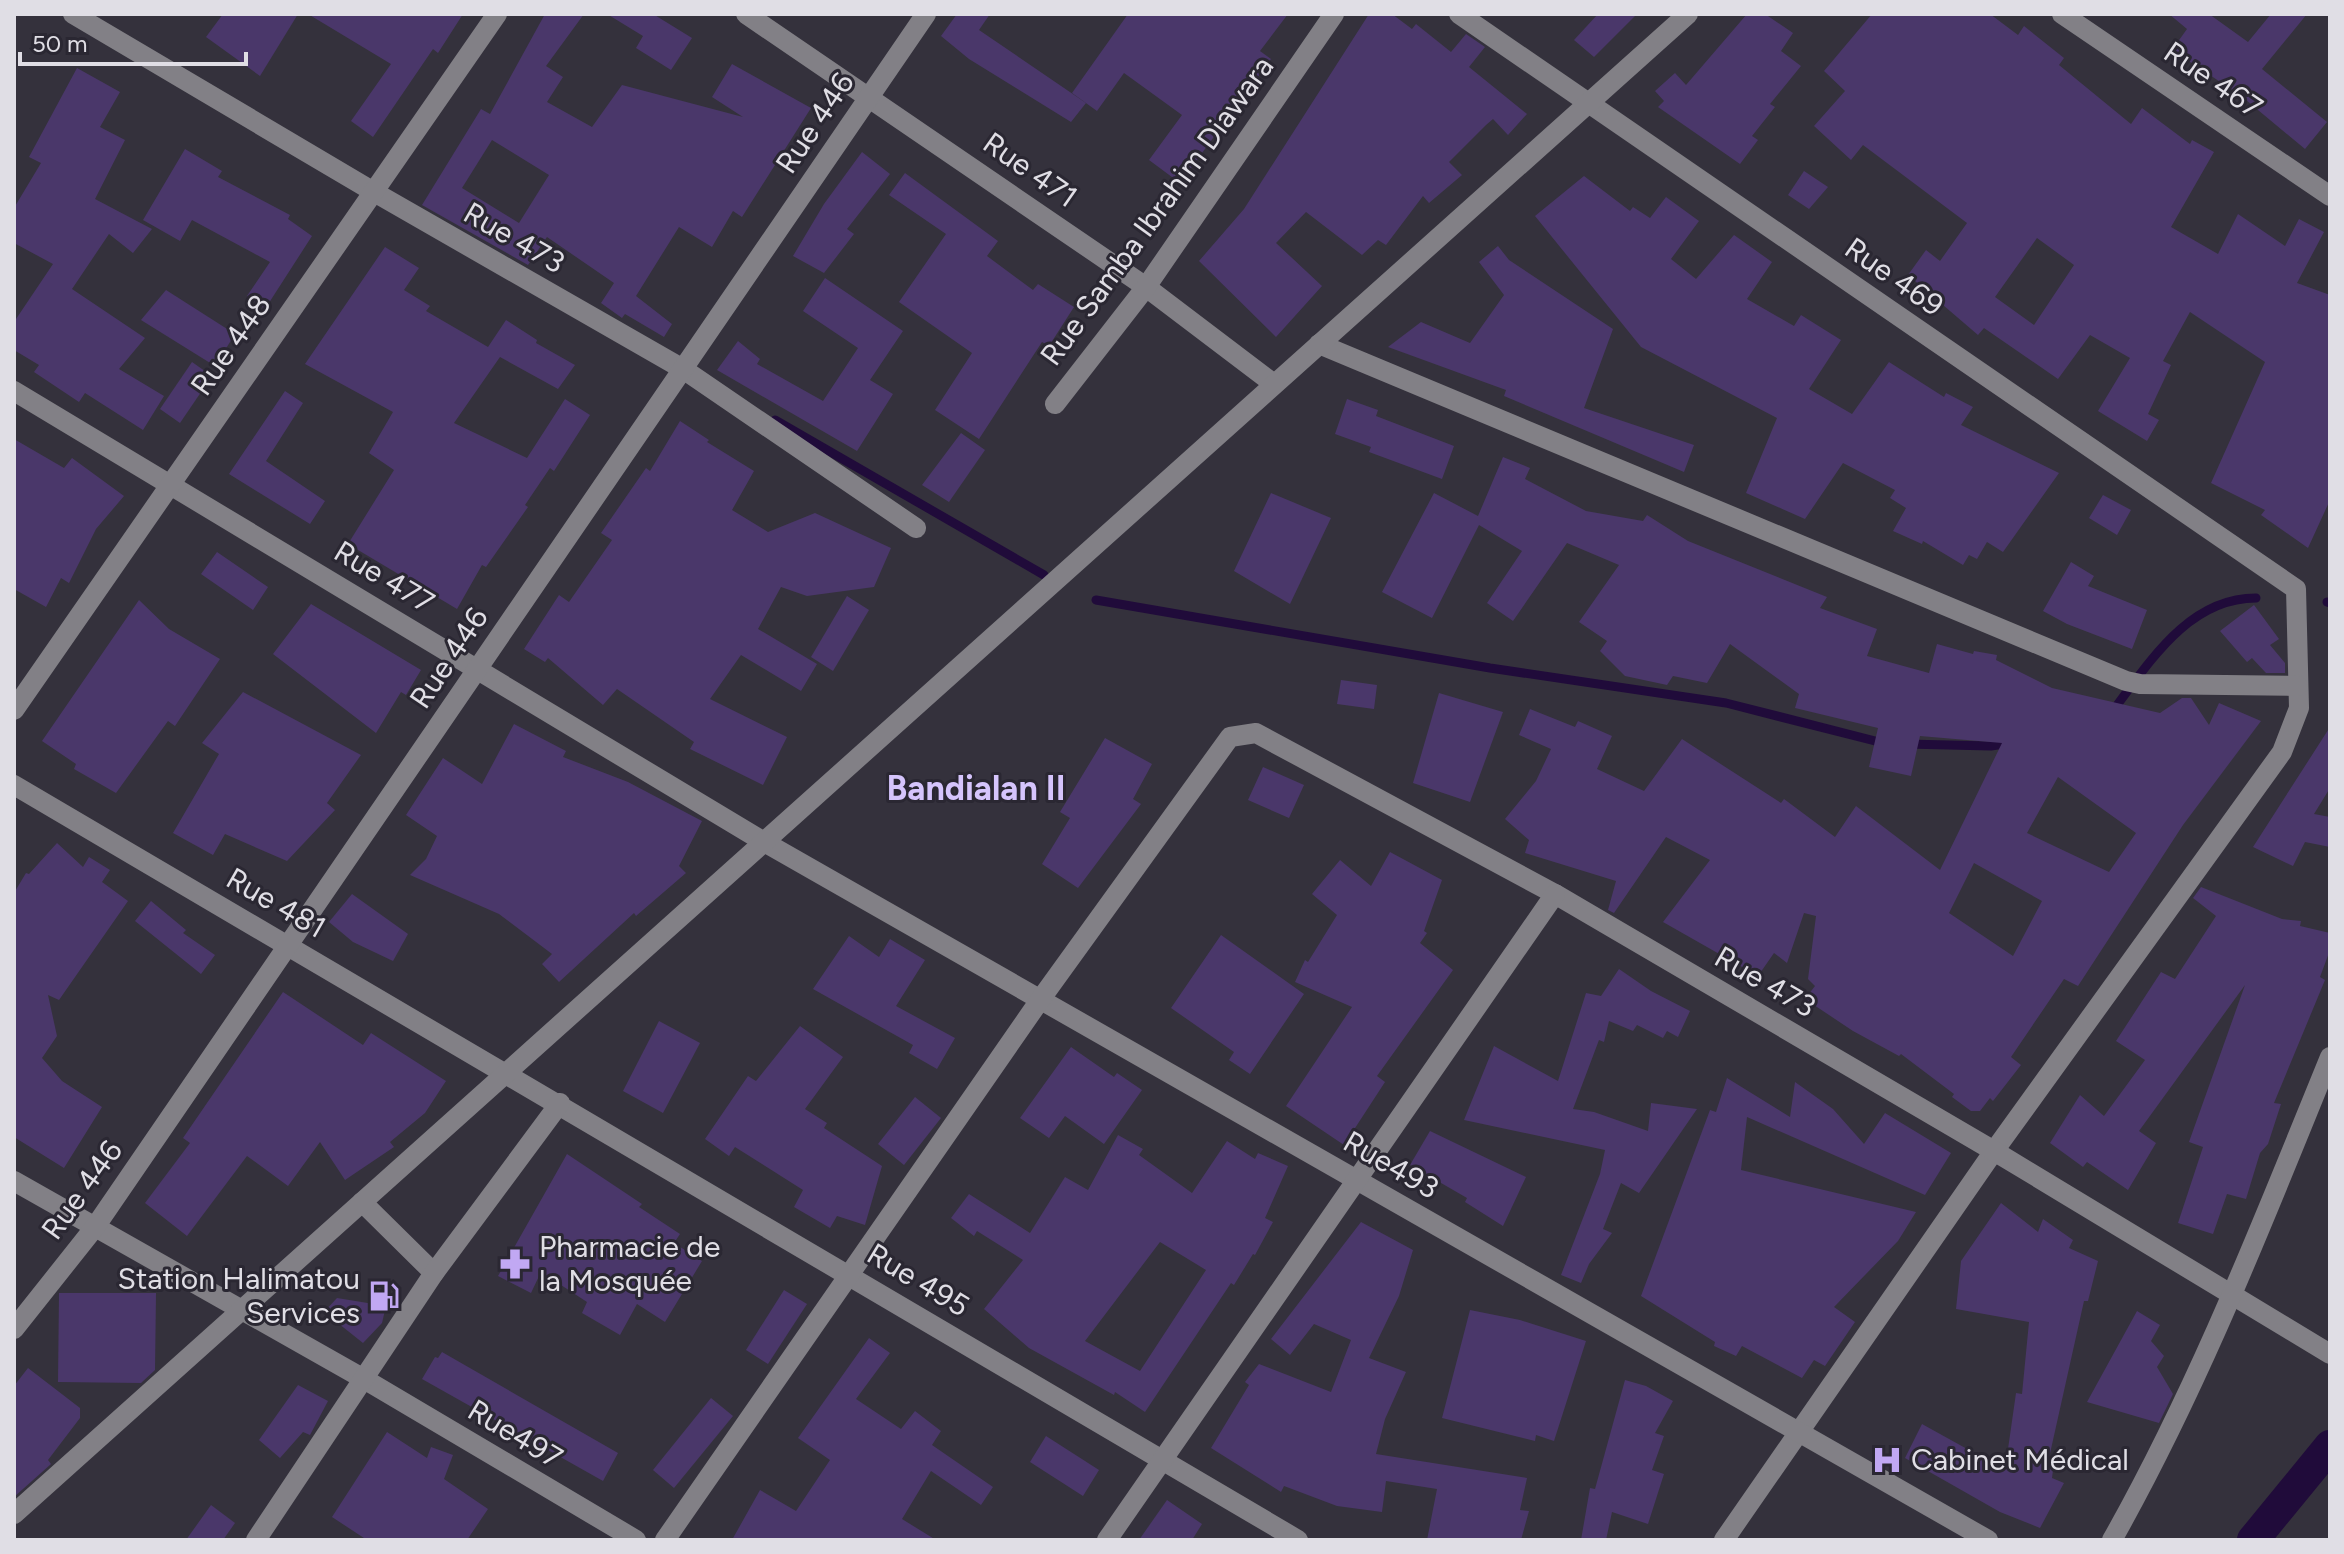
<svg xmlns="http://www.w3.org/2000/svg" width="2344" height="1554" font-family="Figtree,sans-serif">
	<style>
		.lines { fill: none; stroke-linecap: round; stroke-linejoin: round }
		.stream { stroke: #200b3a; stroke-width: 9 }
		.canal { stroke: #200b3a; stroke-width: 32 }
		.building { fill: #4a376a; fill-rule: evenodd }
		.minor { stroke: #828086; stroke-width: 20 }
		.labels { text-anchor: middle; stroke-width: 6; stroke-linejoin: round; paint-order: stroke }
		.street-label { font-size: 30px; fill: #e0dee5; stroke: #2a2732 }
		.poi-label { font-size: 30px; fill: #e0dee5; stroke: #2a2732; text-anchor: start }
		.quarter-label { font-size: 34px; font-weight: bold; fill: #d5c4fc; stroke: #2a2732 }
	</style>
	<rect width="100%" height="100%" fill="#34313c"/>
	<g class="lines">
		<!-- stream -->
		<g class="stream">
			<path d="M775,420l269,155"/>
			<path d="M1096,600l394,68 236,35 161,41"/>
			<path d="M2327,602l3,1"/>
			<path d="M2112,712c37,-49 76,-114 144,-114"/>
			<path d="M1906,744l85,2 20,-3"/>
		</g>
		<!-- canal -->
		<path class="canal" d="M2253,1540l77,-94"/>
	</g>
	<!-- building -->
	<g class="building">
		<path d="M223,14h75l-38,62 -54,-39z"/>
		<path d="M308,14h155l-25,39 -5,-4 -60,88 -22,-16 40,-57z"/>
		<path d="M545,14h39l-38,52 17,11 -16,25 45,25 30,-42 121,32 -31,-20 20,-33 79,44 -69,109 -9,-6 -21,36 -33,-20 -43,69 36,28 -8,13 -39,-23 -3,4 -21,-15 13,-20 -67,-46 -19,28 -106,-60 59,-96 9,5zM492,140l57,35 -30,48 -57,-35z"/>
		<path d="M607,14h46l39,24 -21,32 -35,-22 7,-12z"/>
		<path d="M957,14h33l-11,16 107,73 -15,19 -102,-63 -28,-23z"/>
		<path d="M1128,14h160l-28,37 11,8 -91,124 -31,-23 33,-45 -58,-42 -27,38 -25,-18z"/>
		<path d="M1369,14h23l20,15 4,-5 35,28 15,-18 19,13 -16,20 58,47 -19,21 -15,-16 -7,6 -37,37 13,13 -33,28 -6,-7 -37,49 -8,-5 -16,15 -56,-43 -30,31 46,43 -46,51 -77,-76 45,-52z"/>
		<path d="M1598,14h39l-43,43 -20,-17z"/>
		<path d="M1747,14h18l28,19 -12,18 20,15 -31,38 5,3 -23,29 6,4 -18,24 -82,-57 6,-6 -9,-10 20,-18 11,12z"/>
		<path d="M1872,14h118l28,21 6,-9 40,32 -5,7 72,59 11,-16 48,36 2,-4 22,12 -43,75 47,27 20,-40 47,32 14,-27 25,13 -27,51 33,12v205l-22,48 -47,-33 4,-5 -54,-27 54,-121 -75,-50 -27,49 8,4 -23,49 11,6 -12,21 -49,-30 32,-53 -40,-23 -32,44 -74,-51 -6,7 -70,-60 18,-25 14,11 27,-38 -104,-78 -12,15 -37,-34 31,-35 -21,-20zM2037,238l37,27 -40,60 -39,-28z"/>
		<path d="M2169,14h40l39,28 23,-28h36l-45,55 65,53 -22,27 -65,-54 -68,-45 15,-21z"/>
		<path d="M77,68l43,24 -20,35 25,13 -30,59 57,30 -19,24 -24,-19 -37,55 73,49 -26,31 45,27 -21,34 -58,-37 -6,9 -45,-30 5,-7 -25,-15v-28l39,-58 -39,-21v-35l27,-45 -12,-6z"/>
		<path d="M185,149l37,22 -4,6 72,38 -2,4 24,17 -47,73 -18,-13 23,-34 -78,-42 -12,21 -37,-21z"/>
		<path d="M862,152l28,22 -43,55 7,5 -30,39 -31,-17 31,-52z"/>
		<path d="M1804,171l24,16 -19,22 -21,-14z"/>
		<path d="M905,173l93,68 -11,15 46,34 5,-6 36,23 -25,39 -7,-4 -63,97 -44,-29 37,-57 -73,-51 47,-68 -57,-39z"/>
		<path d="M1584,176l46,35 3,-4 17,11 16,-21 33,24 -28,38 25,20 38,-44 38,27 -25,37 47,27 7,-11 40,25 -32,49 43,25 37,-52 55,35 2,-4 27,14 -12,18 98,48 -56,79 -16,-10 -10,17 -8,-4 -6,10 -40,-24 -1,3 -29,-13 13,-23 -16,-10 5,-8 -52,-27 -38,56 -59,-26 31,-75 -136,-71 -106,-131z"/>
		<path d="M1498,246l11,14 104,69 -29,79 110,37 -10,27 -180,-76 2,-6 -118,-43 33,-25 49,21 34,-48 -25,-33z"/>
		<path d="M385,247l34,21 -15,22 26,16 -4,5 62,36 18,-27 31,20 -1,3 39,22 -17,24 -58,-32 -46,66 73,35 38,-59 25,16 -36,56 -4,-3 -25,37 3,2 -42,60 -4,-2 -25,44 -109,-65 46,-74 -25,-17 24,-41 -88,-48z"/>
		<path d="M825,278l78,53 -33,49 23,14 -36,57 -140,-81 21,-29 22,18 -3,5 66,37 35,-53 -55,-37z"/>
		<path d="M166,290l69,44 -20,32 -74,-46z"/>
		<path d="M192,362l20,14 -32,47 -20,-14z"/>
		<path d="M285,391l18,12 -37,58 59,40 -15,23 -81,-50z"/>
		<path d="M1347,399l31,11 -2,6 78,30 -12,33 -73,-27 2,-5 -36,-13z"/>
		<path d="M680,421l29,19 -2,2 47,29 -22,39 36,22 47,-19 76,35 -17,39 -67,9 -26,-9 -23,42 59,35 -16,27 -60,-36 -31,44 77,38 -24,48 -73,-36 4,-7 -77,-53 -14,16 -55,-47 -3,4 -21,-13 35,-54 10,7 43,-62 -11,-7 45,-65 4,3z"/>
		<path d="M961,433l24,17 -36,52 -27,-17z"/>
		<path d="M14,439l50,29 8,-10 52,38 -28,33 -27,54 -8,-5 -15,29 -32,-18z"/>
		<path d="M1503,457l27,11 -5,11 61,32 57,10 4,-6 41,26 139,56 -7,11 57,21 -10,27 62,17 8,-29 36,10 1,-3 23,4 -1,5 56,28 108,25 22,-15h9l18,27 10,-22 42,18 -78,104 -105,161 -14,-7 -53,78 10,8 -28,36 -3,-3 -10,13h-9l-19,-14 2,-3 -53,-40 -2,2 -46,-25 -48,-32 10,-13 -7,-7 8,-63 -12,-3 -17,50 -13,-10 -16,23 -95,-54 47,-62 -44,-23 -52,76 -6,-3 8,-29 -91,-28 4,-13 -24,-21 31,-38 15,-32 -32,-14 11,-26 45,18 3,-6 34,15 -15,33 47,22 38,-52 99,64 3,-4 51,38 21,-31 84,64 62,-127 -82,-7 -9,40 -42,-9 9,-39 -83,-20 4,-14 -69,-50 -23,39 -34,-7 -6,9 -42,-9 -25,-25 7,-10 -28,-19 40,-57 -52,-22 -54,78 -26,-18 35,-52 -43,-26 -47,93 -50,-26 52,-99 44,23zM2058,777l78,56 -27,39 -82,-39zM1974,863l68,38 -29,55 -64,-43z"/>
		<path d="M1271,493l60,25 -41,86 -56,-33z"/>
		<path d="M2103,495l28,15 -14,25 -28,-17z"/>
		<path d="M217,552l51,35 -15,23 -52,-36z"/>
		<path d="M2071,562l23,14 -6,10 59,24 -15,39 -65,-25 -24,-13z"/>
		<path d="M847,596l22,14 -36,61 -22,-14z"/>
		<path d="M139,600l30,29 51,30 -45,67 -7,-5 -52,72 -42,-24 2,-5 -34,-23z"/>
		<path d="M311,604l110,66 -15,25 -5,-3 -25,41 -103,-79z"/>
		<path d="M2254,605l25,34 -9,6 15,18v10h-19l-14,-15 -5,4 -27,-31z"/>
		<path d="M1341,680l36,5 -3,24 -37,-5z"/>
		<path d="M243,692l118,63 -34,48 8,7 -48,51 -62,-27 -12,21 -40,-22 46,-79 -17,-11z"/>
		<path d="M1439,693l64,19 -33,90 -57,-19z"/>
		<path d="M514,724l52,27 -3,6 65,25 74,39 -23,45 7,7 -50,43 -2,-3 -75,69 -17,-18 10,-10 -53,-40 -89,-39 16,-16 11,-23 -31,-21 37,-57 39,26z"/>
		<path d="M2330,727v61l-16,26 16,3v30l-25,-5 -12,24 -40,-19z"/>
		<path d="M1105,738l47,26 -19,35 8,5 -63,84 -36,-24 28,-46 -10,-6z"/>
		<path d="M1263,767l41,18 -15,33 -41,-18z"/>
		<path d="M57,843l26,24 6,-10 21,13 -8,12 26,19 -69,99 -11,-5 9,41 -15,22 20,23 40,26 -38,61 -50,-31v-244l12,-20 3,1z"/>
		<path d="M1390,852l52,28 -18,51 3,2 -7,10 33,27 -76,106 8,6 -41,63 -58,-39 66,-99 -57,-25 10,-22 3,2 29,-47 -25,-21 28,-34 31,26z"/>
		<path d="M2201,887l81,32 19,2 -1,5 30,7v17l-10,27 5,3 -51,123 7,1 -13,40 -8,9 -14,46 -19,-5 -14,40 -35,-11 25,-76 -14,-5 56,-157 -106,146 17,12 -28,47 -41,-28 -4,5 -33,-24 30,-48 24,21 41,-56 -29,-19 45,-69 14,7 41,-63 -23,-18z"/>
		<path d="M352,894l56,40 -15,27 -40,-19 -24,-20z"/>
		<path d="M151,901l35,29 -3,3 32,22 -14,19 -66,-53z"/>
		<path d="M1221,935l83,59 -54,80 -21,-14 5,-8 -63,-44z"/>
		<path d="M849,936l30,21 11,-18 35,21 -29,46 59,32 -18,31 -28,-16 4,-8 -100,-56z"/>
		<path d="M1619,969l32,22 39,20 -12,26 -11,-6 -4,7 -26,-13 -4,6 -24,-10 -5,21 -5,-2 -26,69 21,3 54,19 3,-28 46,6 -58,84 -18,-10 -18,46 9,4 -23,31 -8,19 -20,-8 39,-101 5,-24 -141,-30 30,-74 64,35 28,-88 15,3z"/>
		<path d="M283,992l80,53 8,-12 75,48 -21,32 -35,29 4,5 -49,33 -25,-38 -32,44 -41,-30 -60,80 -42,-33 45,-60 -7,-5z"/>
		<path d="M659,1021l41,22 -37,70 -40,-22z"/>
		<path d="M800,1026l43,31 -38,52 22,14 -3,5 58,38 -17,59 -28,-9 -7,12 -36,-21 9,-17 -68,-43 -6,9 -24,-17 43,-63 8,5z"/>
		<path d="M1071,1047l43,30 3,-4 25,17 -38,54 -39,-28 -16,22 -29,-20z"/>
		<path d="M1727,1078l63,39 5,-35 38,27 31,35 21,-31 66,40 -26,42 -178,-78 -6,53 175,42 -18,29 -64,66 21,15 -30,44 -11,-6 -12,18 -60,-32 -6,10 -22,-10 1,-4 -74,-46 69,-186 6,2z"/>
		<path d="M915,1097l26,21 -37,47 -26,-21z"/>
		<path d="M1430,1131l96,46 -23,49 -38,-24 2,-4 -57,-33z"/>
		<path d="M1118,1135l25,14 -4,6 53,38 35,-52 28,18 3,-6 30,13 -23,52 8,4 -18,33 -2,-1 -19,31 -3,-2 -86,129 -30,-20 -1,3 -85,-47 -45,-39 39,-49 -46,-29 -3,5 -23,-18 18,-24 61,39 35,-56 23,13zM1160,1242l46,28 -66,101 -55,-30z"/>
		<path d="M567,1154l75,50 -3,3 41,27 -6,9 28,18 -37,61 -28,-18 -17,31 -38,-22 5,-11 -46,-30 -10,21 -33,-17z"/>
		<path d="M2001,1203l37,29 5,-13 30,21 -4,8 29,13 -10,40h-4l-37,166 6,3 -1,8 12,5 -24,45 -40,-16 -95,-54 17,-34 83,46 11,-77 6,1 7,-72 -73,-13 5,-48z"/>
		<path d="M1361,1222l52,28 -14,46 -30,62 37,14 -21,47 -9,35 151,24 -7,32 9,1 -8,29h-94l10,-51 -51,-8 -4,31 -45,-6 -53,-20 -3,6 -70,-44 38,-63 -4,-3 14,-18 72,28 20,-52 -37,-16 -24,31 -19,-16z"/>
		<path d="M784,1290l23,14 -39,60 -22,-14z"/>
		<path d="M59,1293h97l-1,77 -14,13 -83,-1z"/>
		<path d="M337,1298l49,8 -4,17 -19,20 -39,-31z"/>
		<path d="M1470,1310l50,10 66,21 -32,100 -18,-6 -1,6 -93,-23z"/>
		<path d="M2137,1311l23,14 -9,16 13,15 -7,11 16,27 -14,29 -72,-21z"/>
		<path d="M869,1338l21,15 -34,46 45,30 14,-18 26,20 -9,14 61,42 -12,18 -50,-34 -29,48 34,21h-204l28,-50 36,21 34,-51 -32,-22z"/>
		<path d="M442,1352l176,101 -15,28 -181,-102 13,-22 3,1z"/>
		<path d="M28,1368l52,40v10l-32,42 3,4 -37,33v-111z"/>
		<path d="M1625,1380l21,6 27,15 -18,32 9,3 -12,34 12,4 -16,50 -36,-12 -6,28h-25l9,-52 5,1z"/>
		<path d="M298,1385l30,16 -18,34 -7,-3 -23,26 -21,-18z"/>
		<path d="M711,1398l22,18 -59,72 -21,-18z"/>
		<path d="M387,1432l40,26 4,-11 22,8 -9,24 44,30 -21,31h-100l-35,-23z"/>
		<path d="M1046,1436l53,34 -16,26 -53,-34z"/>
		<path d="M1167,1500l35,24 -10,16h-53z"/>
		<path d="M211,1505l24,18 -12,17h-37z"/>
	</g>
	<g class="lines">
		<!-- minor -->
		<g class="minor">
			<path d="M73,14l301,178 309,177 233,159"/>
			<path d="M746,14l400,273 128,97"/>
			<path d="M1459,14l837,575 3,119 -17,44 -288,399 -270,389"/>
			<path d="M2062,14l268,182"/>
			<path d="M1319,344l807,337 14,3 158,2"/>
			<path d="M14,391l750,451 1224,698"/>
			<path d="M1055,404l91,-117 188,-273"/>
			<path d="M14,710l483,-696"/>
			<path d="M14,785l1284,755"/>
			<path d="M14,1181l350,198 272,161"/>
			<path d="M362,1202l72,71"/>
			<path d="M14,1329l81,-102 831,-1213"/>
			<path d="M14,1514l1674,-1500"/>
			<path d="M256,1540l178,-267 126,-170"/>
			<path d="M665,1540l375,-540 190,-263 26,-4 299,161 439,257 336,203"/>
			<path d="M1107,1540l448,-646"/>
			<path d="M2112,1540c87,-154 151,-319 218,-483"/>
		</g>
	</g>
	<!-- icons -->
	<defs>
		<g id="pharmacy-bare" transform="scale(2.4)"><path d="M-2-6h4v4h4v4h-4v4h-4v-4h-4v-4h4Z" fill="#c1a8f3" stroke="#2a2732" stroke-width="2.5" paint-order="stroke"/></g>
		<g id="fuel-bare" transform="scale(2.4)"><path d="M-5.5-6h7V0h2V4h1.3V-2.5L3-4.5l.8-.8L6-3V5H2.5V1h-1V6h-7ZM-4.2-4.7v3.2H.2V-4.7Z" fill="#c1a8f3" stroke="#2a2732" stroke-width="2.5" paint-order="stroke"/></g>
		<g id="hospital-bare" transform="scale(2.4)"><path d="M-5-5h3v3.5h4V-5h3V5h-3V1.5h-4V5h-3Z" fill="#c1a8f3" stroke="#2a2732" stroke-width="2.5" paint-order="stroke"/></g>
	</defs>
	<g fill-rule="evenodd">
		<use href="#pharmacy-bare" x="515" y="1264"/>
		<use href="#fuel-bare" x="384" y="1296"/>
		<use href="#hospital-bare" x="1887" y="1460"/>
	</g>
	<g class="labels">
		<!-- street labels -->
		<g class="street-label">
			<text transform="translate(2213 80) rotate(34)" y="10">Rue 467</text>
			<text transform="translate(815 123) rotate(-56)" y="10">Rue 446</text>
			<text transform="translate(1030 170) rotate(35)" y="10">Rue 471</text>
			<text transform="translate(1157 211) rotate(-54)" y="10">Rue Samba Ibrahim Diawara</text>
			<text transform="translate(514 238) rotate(30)" y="10">Rue 473</text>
			<text transform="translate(1894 277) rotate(35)" y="10">Rue 469</text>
			<text transform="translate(231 345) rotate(-55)" y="10">Rue 448</text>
			<text transform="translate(384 577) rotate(31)" y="10">Rue 477</text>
			<text transform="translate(449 658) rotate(-56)" y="10">Rue 446</text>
			<text transform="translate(276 903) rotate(30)" y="10">Rue 481</text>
			<text transform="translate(1765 982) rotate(30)" y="10">Rue 473</text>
			<text transform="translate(1391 1165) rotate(30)" y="10">Rue493</text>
			<text transform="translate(82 1190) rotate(-54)" y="10">Rue 446</text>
			<text transform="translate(918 1280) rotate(31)" y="10">Rue 495</text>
			<text transform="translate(515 1434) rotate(31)" y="10">Rue497</text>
		</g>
		<!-- poi labels -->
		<g class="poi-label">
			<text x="539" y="1257">Pharmacie de<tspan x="539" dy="34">la Mosquée</tspan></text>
			<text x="360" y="1289" text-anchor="end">Station Halimatou<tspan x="360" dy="34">Services</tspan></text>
			<text x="1911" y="1470">Cabinet Médical</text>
		</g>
		<!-- quarter labels -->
		<g class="quarter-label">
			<text x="976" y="800">Bandialan II</text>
		</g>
	</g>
	<!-- border -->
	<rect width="2344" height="1554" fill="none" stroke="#e0dee5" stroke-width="32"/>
	<!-- scale -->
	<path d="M20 52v12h226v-12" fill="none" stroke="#e0dee5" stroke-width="4"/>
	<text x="32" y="52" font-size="24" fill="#e0dee5" stroke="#2a2732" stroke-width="6" paint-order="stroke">50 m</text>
</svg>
